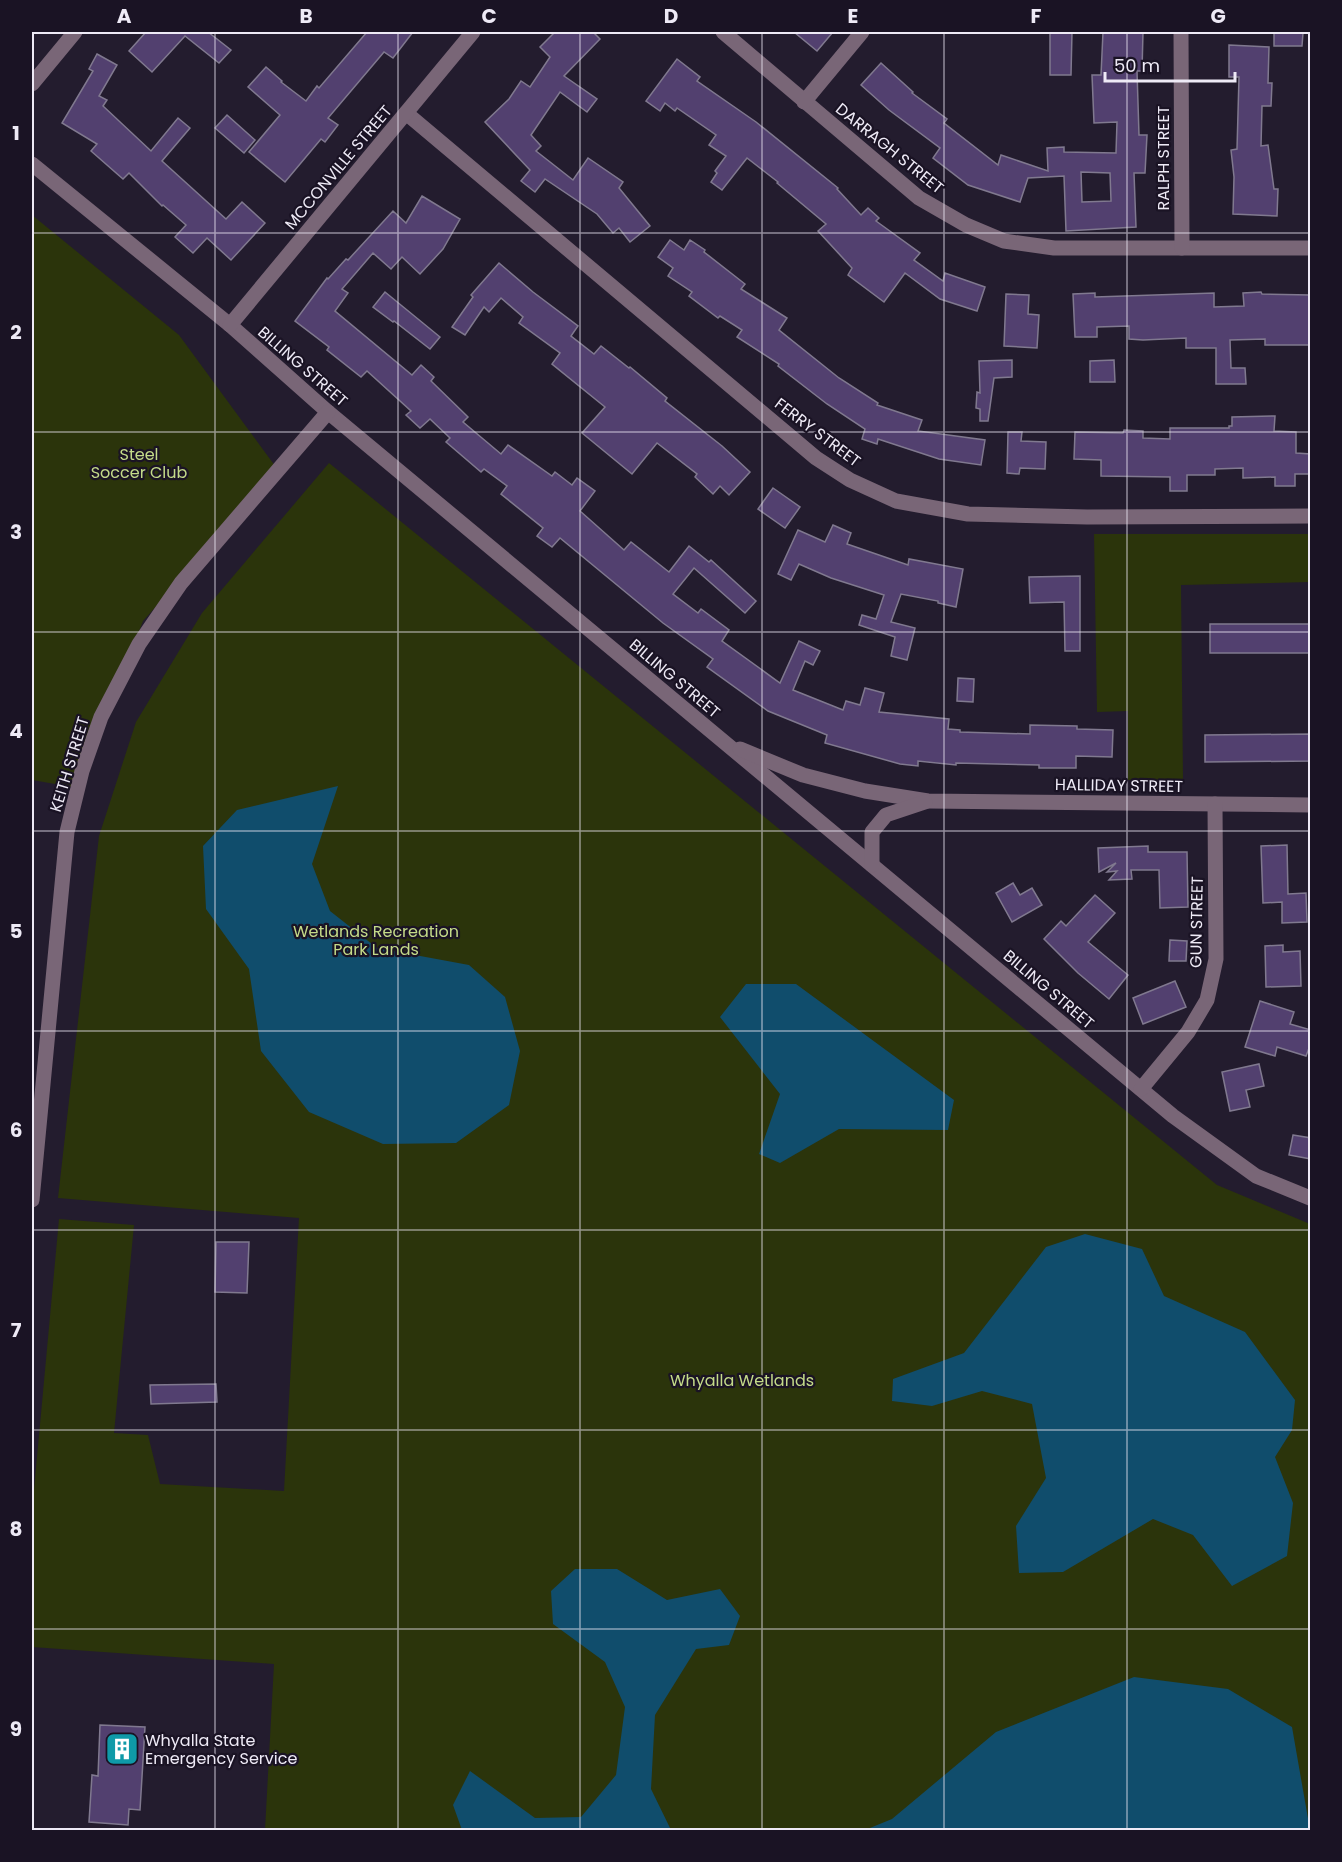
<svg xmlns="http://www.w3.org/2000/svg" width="1342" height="1862" font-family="Poppins,sans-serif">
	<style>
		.green { fill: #2b340b }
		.water { fill: #104d6c }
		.building { fill: #52406f; stroke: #80798f; stroke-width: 1.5; fill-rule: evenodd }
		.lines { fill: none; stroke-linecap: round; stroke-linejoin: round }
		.minor { stroke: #796677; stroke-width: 15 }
		.grid { fill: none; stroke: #eeeaf6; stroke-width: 1.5; stroke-opacity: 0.55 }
		.labels { text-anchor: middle; stroke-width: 4.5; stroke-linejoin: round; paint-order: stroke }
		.street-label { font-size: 16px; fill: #eeeaf6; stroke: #1a1324 }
		.park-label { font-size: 16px; fill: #c4db89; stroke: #1a1324 }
		.poi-label { font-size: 16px; fill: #eeeaf6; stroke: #1a1324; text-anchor: start }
		.neatline { fill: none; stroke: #eeeaf6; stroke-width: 2 }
		.grid-label { font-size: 20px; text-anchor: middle; font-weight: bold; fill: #eeeaf6 }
	</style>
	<rect width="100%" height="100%" fill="#231c2e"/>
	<!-- green -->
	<g class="green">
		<path d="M32,215l147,120 99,135 -135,151 -65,167 -46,-8z"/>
		<path d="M329,463l888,722 93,39v606h-1045l9,-166 -242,-17v-136l27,-292 75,6 -20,208 34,2 12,49 124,7 15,-273 -241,-20 41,-362 37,-114 66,-109z"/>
		<path d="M1094,534h216v48l-129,3 2,195h-55v-69l-31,1z"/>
	</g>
	<!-- water -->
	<g class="water">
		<path d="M338,786l-26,78 18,47 47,37 92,17 36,32 15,54 -11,54 -53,38 -73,1 -74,-32 -48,-61 -12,-82 -43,-60 -3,-63 34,-36z"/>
		<path d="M746,984h50l158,116 -6,30 -109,-1 -59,34 -21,-9 21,-60 -60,-77z"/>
		<path d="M1085,1234l57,15 22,47 81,36 50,68 -3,30 -17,27 18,46 -6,53 -55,30 -39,-51 -40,-16 -90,53 -44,1 -3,-47 30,-48 -14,-74 -50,-13 -50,15 -40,-5 1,-22 71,-26 82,-106z"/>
		<path d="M575,1569h42l50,31 53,-11 20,27 -11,29 -33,4 -41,66 -4,74 20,41h-209l-9,-25 17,-34 65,47 46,-1 35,-42 9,-68 -20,-45 -52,-38 -2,-33z"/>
		<path d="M1134,1677l94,12 64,38 18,103h-445l27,-11 104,-87z"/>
	</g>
	<!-- building -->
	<g class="building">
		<path d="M146,32h62l23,18 -12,13 -34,-27 -33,36 -23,-21z"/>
		<path d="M367,32h46l-20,26 -9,-6 -56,66 10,7 -13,17 -4,-3 -36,43 -36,-30 31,-37 -32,-28 18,-20 16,14 -1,1 25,19 11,-15 2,2z"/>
		<path d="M555,32h38l7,7 -36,37 33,23 -10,13 -27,-20 -29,43 10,11 -5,5 37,29 15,-22 35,24 -4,6 31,38 -20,16 -11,-14 -6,5 -16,-19 -52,-35 -10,13 -14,-11 9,-11 -45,-48 24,-23 12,-18 9,6 20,-30 -10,-10z"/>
		<path d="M794,32h39l-16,19z"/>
		<path d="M1050,32h22l-1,43h-21z"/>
		<path d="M1103,32h40l-1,39h-5l2,64h8l-2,38h-11l2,54 -70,4 -2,-55 -36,2 -8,24 -52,-17 -35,-27 7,-10 -51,-38 -28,-25 20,-22 32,29 -1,1 35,26 -3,4 54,42 3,-10 47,16 -1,-23 17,-1v5l52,1 1,-31 -23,1 -2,-48h9zM1081,172l29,1 1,28 -29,1z"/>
		<path d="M1274,33h29l-1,13h-28z"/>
		<path d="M1229,45l40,2 -1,36h4l-1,23h-9l-1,40 7,-1 6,44h4l-1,27 -44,-2 1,-37 -3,-27 6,-1 2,-72h-10z"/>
		<path d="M97,54l20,11 -18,31 8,4 -4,6 48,45 27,-33 12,10 -28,33 64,58 16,-17 23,21 -34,37 -24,-22 -14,15 -18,-16 11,-12 -23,-20 -1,1 -33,-33 -6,6 -32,-28 6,-7 -35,-21 31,-52 -4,-2z"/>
		<path d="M677,59l23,18 -3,4 59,41 82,66 -1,1 24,26 7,-7 11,10 -3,3 44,32 -6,7 29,21 2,-8 40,14 -8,24 -37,-12 -35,-26 -21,29 -36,-27 4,-7 -34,-37 8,-7 -49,-41 1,-1 -31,-24 -25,32 -11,-8 6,-9 -2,-2 11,-15 -17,-11 7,-10 -39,-27 -2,3 -10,-8 -5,8 -14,-10z"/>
		<path d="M227,115l28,25 -11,13 -29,-25z"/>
		<path d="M422,196l38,23 -17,30 -23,25 -18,-17 -11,12 -18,-16 -31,36 6,4 -13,18 77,64 9,-10 13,12 -3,4 37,36 -5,5 38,32 7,-9 44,31 3,-4 17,13 5,-7 18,13 -15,20 44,39 7,-8 38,30 20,-26 20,16 2,-2 45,41 -11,12 -51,-45 -21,26 25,19 3,-4 28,21 -7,11 58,42 19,-42 21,10 -7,14 -8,-4 -12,29 50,20 3,-9 14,4 5,-17 19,5 -5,19 70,7 -1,10 12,1v2l70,2v-9l47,1v3l36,1 -1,27 -36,-1v12h-37v-3l-83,-2v2l-38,-4v5l-18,-2 -75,-21 2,-8 -59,-24 -61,-44 6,-8 -50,-36 -103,-85 -8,9 -15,-11 6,-8 -42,-34 6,-8 -23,-17 -3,3 -35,-30 4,-4 -20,-19 -10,9 -14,-13 5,-4 -44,-40 -6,6 -34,-27 2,-3 -34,-26 32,-43 1,1 18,-20 2,1 45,-49 13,12z"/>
		<path d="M670,240l14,10 6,-10 15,10 -1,2 41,32 -4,5 46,29 -8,12 60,48 39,25 -1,2 45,15 -4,11 67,9 -4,25 -42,-6 -61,-20 -1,5 -15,-5 3,-10 -38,-25 -49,-38 1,-2 -42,-27 5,-7 -22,-14 -2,2 -29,-22 3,-4 -24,-16 5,-8 -15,-11z"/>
		<path d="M499,263l34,29 45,34 -7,10 23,18 7,-8 28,22 1,-1 37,31 -2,3 57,45 28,26 -21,23 -9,-9 -7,8 -18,-17 2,-3 -40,-31 -25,31 -50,-41 23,-26 -53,-43 8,-11 -41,-30 4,-6 -22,-19 -12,14 -5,-5 -19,28 -13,-8 21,-30 -2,-2z"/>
		<path d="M385,292l55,45 -10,12 -36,-28 -1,1 -20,-15z"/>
		<path d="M1261,292l1,2 48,1v50h-45v-6l-35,1 1,28h14l1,16h-30v-36h-30v-10l-43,2 -14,-1v-13l-32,1v10h-22l-2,-43 22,-1v4l119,-4v14l30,-1 -1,-13z"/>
		<path d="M1006,294l23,1 -1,19 11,1 -2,33 -33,-2z"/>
		<path d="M1012,360v17l-18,1 -6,43h-8v-12l-4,-1 1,-16 3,1 -1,-32z"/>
		<path d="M1114,360l1,22h-25v-21z"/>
		<path d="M1275,416l-1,15 22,1v21l15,1v20h-16v12h-20v-9l-32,1v-10l-28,1v6h-28v16h-17v-14l-69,-1v-16l-27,-1 1,-27 48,1 1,-3 19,1v7l27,1v-11h59v-2h3v-9z"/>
		<path d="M1008,432h14l-1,9 25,1 -1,27 -25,-1 -1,6 -12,-1z"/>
		<path d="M773,488l27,19 -15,21 -27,-19z"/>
		<path d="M833,525l18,8 -4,11 61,21 1,-6 54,10 -7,38 -18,-4v-2l-37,-7 -10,28 24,6 -8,32 -16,-4 4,-19 -36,-12 3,-10 14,4 8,-24 -53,-17 -32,-14 -8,16 -13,-6 20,-44 27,12z"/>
		<path d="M1080,576v75h-15l-1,-49 -34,1 -1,-26z"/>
		<rect x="1210" y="624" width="101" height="29"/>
		<path d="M958,678l16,1 -1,23 -16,-1z"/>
		<path d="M1311,734v27l-106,1v-27z"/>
		<path d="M1287,845l1,49 18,-1 1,29 -25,1v-21l-19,1 -2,-57z"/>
		<path d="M1148,846v6h39l1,55 -28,1 -1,-38h-28l1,9 -23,1 8,-9 -10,1 9,-9 -17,9 -1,-24z"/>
		<path d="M1013,883l7,12 12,-7 10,17 -30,17 -16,-29z"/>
		<path d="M1095,895l20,18 -27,29 40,33 -19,24 -31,-26 -34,-34 17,-18 5,5z"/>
		<path d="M1170,940l17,1 -1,20h-17z"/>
		<path d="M1283,945v7l17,-1 1,35 -35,1 -1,-41z"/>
		<path d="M1175,981l11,26 -43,17 -10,-26z"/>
		<path d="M1260,1001l34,11 -4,12 21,6v13l-5,13 -29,-9 -2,9 -30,-9z"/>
		<path d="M1259,1064l5,22 -18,4 4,17 -20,4 -8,-39z"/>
		<path d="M1293,1135l18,3v21l-22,-4z"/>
		<path d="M216,1242h33l-2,51 -32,-1z"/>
		<path d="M216,1384l1,18 -66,2 -1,-19z"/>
		<path d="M100,1725l45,2 -5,83 -11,-1 -1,16 -39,-3 3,-47 6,1z"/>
	</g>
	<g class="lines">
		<!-- minor -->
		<g class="minor">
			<path d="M723,32l196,166 47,27 38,16 50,7h256"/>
			<path d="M1181,32l1,216"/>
			<path d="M32,84l43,-52"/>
			<path d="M804,102l58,-70"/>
			<path d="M406,113l410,345 34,22 46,21 72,13 119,3 223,-1"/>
			<path d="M32,164l198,161 98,87 845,704 83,60 54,22"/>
			<path d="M230,325l243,-293"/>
			<path d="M740,749l63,26 62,16 63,10 382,4"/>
			<path d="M872,865v-33l14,-17 39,-13"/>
			<path d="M1141,1089l47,-57 19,-32 9,-41 -1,-155"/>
			<path d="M32,1200l35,-368 15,-61 19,-54 38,-73 42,-61 147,-171"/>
		</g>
	</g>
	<!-- grid -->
	<path class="grid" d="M215,32v1798M398,32v1798M580,32v1798M762,32v1798M944,32v1798M1127,32v1798M32,233h1278M32,432h1278M32,632h1278M32,831h1278M32,1031h1278M32,1230h1278M32,1430h1278M32,1629h1278"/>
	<!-- icons -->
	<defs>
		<g id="building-square" transform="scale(1.725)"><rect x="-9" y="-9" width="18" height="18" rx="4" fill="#0f9aa8" stroke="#1a1324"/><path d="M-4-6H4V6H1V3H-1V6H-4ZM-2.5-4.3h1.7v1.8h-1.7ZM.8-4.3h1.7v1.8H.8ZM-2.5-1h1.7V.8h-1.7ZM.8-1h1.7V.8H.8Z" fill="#fff"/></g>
	</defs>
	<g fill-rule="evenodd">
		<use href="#building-square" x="122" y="1749"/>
	</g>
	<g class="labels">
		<!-- street labels -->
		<g class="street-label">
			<text transform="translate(890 148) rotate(39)" y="6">DARRAGH STREET</text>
			<text transform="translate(1163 158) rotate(-90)" y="6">RALPH STREET</text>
			<text transform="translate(338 167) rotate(-50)" y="6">MCCONVILLE STREET</text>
			<text transform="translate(303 366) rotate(41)" y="6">BILLING STREET</text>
			<text transform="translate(818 432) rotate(37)" y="6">FERRY STREET</text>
			<text transform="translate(675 678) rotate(40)" y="6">BILLING STREET</text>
			<text transform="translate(69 764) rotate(-73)" y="6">KEITH STREET</text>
			<text transform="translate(1119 785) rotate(1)" y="6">HALLIDAY STREET</text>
			<text transform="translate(1196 922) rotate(-89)" y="6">GUN STREET</text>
			<text transform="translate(1049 989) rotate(40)" y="6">BILLING STREET</text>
		</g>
		<!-- park labels -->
		<g class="park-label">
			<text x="139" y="460">Steel<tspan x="139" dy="18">Soccer Club</tspan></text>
			<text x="376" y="937">Wetlands Recreation<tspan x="376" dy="18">Park Lands</tspan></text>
			<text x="742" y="1386">Whyalla Wetlands</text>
		</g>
		<!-- poi labels -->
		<g class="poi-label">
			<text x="145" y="1746">Whyalla State<tspan x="145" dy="18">Emergency Service</tspan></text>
		</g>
	</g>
	<!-- border -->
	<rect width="1342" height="1862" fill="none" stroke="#1a1324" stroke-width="66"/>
	<!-- scale -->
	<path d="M1105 72v9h130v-9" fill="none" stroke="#eeeaf6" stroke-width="3"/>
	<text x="1114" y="72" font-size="18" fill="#eeeaf6" stroke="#1a1324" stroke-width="4.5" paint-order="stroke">50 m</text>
	<rect x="33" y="33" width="1276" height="1796" class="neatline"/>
	<g class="grid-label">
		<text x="124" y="23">A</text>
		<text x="306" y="23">B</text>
		<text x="489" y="23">C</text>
		<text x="671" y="23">D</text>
		<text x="853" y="23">E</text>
		<text x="1036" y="23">F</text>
		<text x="1218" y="23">G</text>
		<text x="16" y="140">1</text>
		<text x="16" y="339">2</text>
		<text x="16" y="539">3</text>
		<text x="16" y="738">4</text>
		<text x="16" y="938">5</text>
		<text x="16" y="1137">6</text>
		<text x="16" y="1337">7</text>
		<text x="16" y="1536">8</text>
		<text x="16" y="1736">9</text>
	</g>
</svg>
